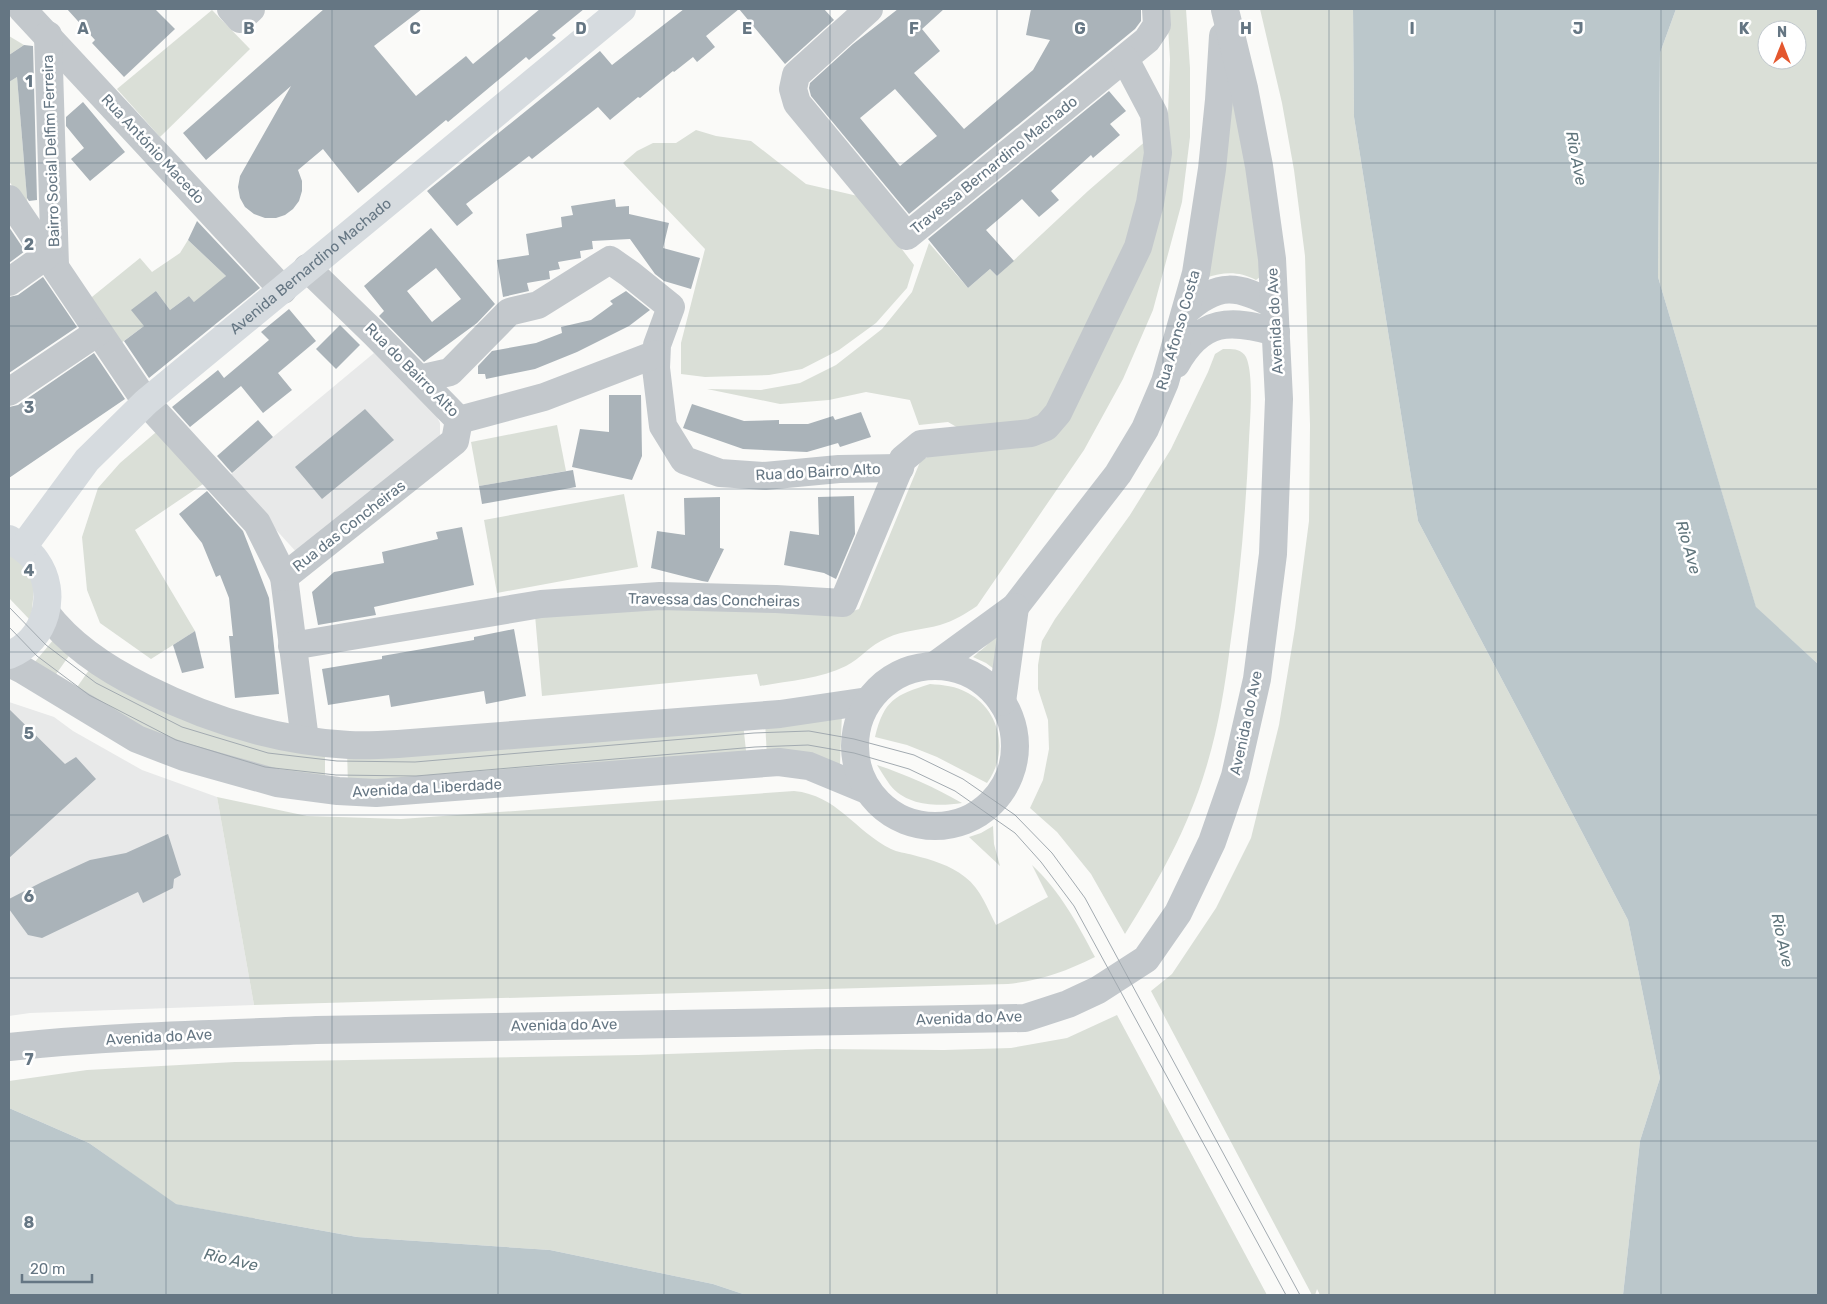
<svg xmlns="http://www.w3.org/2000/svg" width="1827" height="1304" font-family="Rubik,sans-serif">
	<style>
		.built { fill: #e8e9e9 }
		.green { fill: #dadfd7; fill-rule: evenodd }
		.water { fill: #bbc7cb }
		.building { fill: #aab3b9; fill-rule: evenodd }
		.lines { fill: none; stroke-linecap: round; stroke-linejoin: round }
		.minor { stroke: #c3c8cc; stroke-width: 28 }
		.major { stroke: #d6dbdf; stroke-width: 28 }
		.tram { stroke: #a2aab0; stroke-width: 1 }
		.grid { fill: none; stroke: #657683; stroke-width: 1; stroke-opacity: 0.55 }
		.labels { text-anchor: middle; stroke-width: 5; stroke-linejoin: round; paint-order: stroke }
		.street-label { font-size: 15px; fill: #657683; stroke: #fff }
		.water-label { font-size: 16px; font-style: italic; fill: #60757c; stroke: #fff }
		.grid-label { font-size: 16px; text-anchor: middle; font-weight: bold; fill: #657683; stroke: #fff; stroke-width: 5; stroke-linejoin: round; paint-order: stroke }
	</style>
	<rect width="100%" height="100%" fill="#fafaf8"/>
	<!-- built -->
	<g class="built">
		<path d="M374,353l60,58 6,12v16l-141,116 -71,-78 45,-40z"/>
		<path d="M9,702l45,15 19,14 69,39 75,27 37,208 -224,8 -21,3z"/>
	</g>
	<!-- green -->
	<g class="green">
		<path d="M1167,9h19l4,59v69l-8,65 -29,108 -30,69 -39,71 -107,156c-12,8 -23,15 -37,19 -18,5 -36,5 -53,13 -17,7 -27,21 -41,28 -26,13 -58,15 -86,20l-3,-12 -215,22 -7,-81 110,-8 202,6 12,-4 61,-147 16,-11 114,-17 116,-266 4,-108z"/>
		<path d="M1260,9h93l1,108 64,404 107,202 103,197 32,158 -20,63 -17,154h-303l-3,-6 -2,6h-3l-161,-304 21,-17 44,-66 35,-70 28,-113 16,-97 14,-107 1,-96 -5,-169 -11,-86 -12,-67z"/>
		<path d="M1676,9h142v655l-62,-56 -98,-331 2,-224zM1767,30h30v30h-30z"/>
		<path d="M212,10l38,39 -90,88 -43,-48z"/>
		<path d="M9,36l15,9 -15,10z"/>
		<path d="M1226,44l30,183 4,50 -4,3c-18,-9 -32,-8 -51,-2z"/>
		<path d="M17,77l11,133 -19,-29v-99z"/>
		<path d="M696,130l20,6 35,5 55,43 56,13 52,68 -7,23 -31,35 -37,27 -37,19 -33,6 -64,2 -24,-3v-31l24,-94 -82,-86 14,-12 16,-8h23z"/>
		<path d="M1148,139l-15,93 -85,176 -10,13 -78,8 -12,-7 -29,3 -9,-25 -44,-8 -37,8 -49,4 -73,-15 54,1 39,-7 36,-18 46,-36 30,-37 17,-49 39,45 22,-19 7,7 91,-85z"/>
		<path d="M188,240l38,36 -27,32 -10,-12 -19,14 -14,-19 -12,35 -27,20 -30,-45 53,-43 12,14 28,-19z"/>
		<path d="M1223,349c8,0 18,-1 23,8 8,17 4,63 3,83 -3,69 -9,138 -19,206 -5,41 -12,83 -24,122 -19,63 -47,111 -81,166l-34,-60 -34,-42 -27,-24 13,-28 6,-31 -1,-29 -10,-31v-24l4,-24 13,-22 75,-104 41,-66 37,-77 7,-18z"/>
		<path d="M557,425l9,46 -87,15 -8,-44z"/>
		<path d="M162,427l47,53 -74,50 60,101 -44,28 -51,-36 -13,-33 -5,-53 16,-49 22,-25z"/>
		<path d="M624,494l14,73 -141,26 -13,-73z"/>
		<path d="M9,552l18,16 7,20 -3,33 -22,-23z"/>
		<path d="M1001,628l-3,44 -12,-9 -13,-6 13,-11z"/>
		<path d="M54,639l17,14 -17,24 -20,-14z"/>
		<path d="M89,670l236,83v28l-161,-41 -91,-47z"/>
		<path d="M930,684c13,1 26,2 38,9 33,18 41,60 19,90l-50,-26 -30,-12 -32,-8c9,-37 20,-42 55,-53z"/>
		<path d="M842,712l-2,53 -73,-8 -2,-36z"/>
		<path d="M743,723l4,37 -399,26 -1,-36z"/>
		<path d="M877,765c30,10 57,22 85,38 -25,4 -55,3 -72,-18 -5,-7 -9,-14 -13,-20z"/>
		<path d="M794,791c43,4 61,40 97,58 6,3 15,4 22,6 19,5 37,10 52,22 16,12 22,31 31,48l52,-28 -16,-32c28,26 45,58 63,92 -31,15 -52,23 -87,27l-754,21 -37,-208 90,19 94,3z"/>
		<path d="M993,826l1,18 6,22 -31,-29 12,-4z"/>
		<path d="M1117,1015l150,280h-521l-33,-11 -163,-34 -193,-13 -182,-33 -86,-61 -80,-35v-27l78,-11 148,-8 403,-7 179,-6 127,1 67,-2 56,-10z"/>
	</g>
	<!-- water -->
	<g class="water">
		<path d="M1353,9h323l-16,44 -2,224 98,330 62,57v631h-195l17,-154 20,-63 -32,-158 -103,-197 -107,-202 -64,-404z"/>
		<path d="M9,1108l80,35 87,61 181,33 193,13 163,34 33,11h-737z"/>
	</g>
	<!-- building -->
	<g class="building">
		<path d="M67,9h88l20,20 -51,48 -32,-34 3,-3z"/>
		<path d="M324,9h98l-48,37 42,50 50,-40 7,8 67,-55h44l-32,26 4,3 -27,22 -3,-3 -78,65 -2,-2 -88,73 -35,-44 -25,21 4,11v10l-3,10 -6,8 -8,6 -9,3h-11l-11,-4 -9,-7 -5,-9 -2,-11 2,-11 51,-90 -85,74 -23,-27z"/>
		<path d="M684,9h140l10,11 -49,44 -46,-55 -33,27 9,11 -18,15 -4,-5 -19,15 -1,-1 -33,27 -2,-1 -28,23 -12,-13 -66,52 -3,-3 -63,48 7,9 -16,13 -30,-35 173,-140 12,14z"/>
		<path d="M898,9h46l-22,20 18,22 -26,22 50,56 69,-59 17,-30 -24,-5 5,-26h110v12l-6,8 -226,185 -98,-118 -2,-8 1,-5 43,-39zM895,89l42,47 -37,30 -40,-48z"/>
		<path d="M24,45l9,1 4,154 -8,1 -2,-3 -10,-121 -8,5v-27z"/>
		<path d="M1109,91l17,20 -16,13 10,11 -27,23 -2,-3 -40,36 8,9 -20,17 -17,-18 -36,31 28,31 -17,15 -7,-7 -22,19 -40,-49z"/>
		<path d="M83,102l42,50 -35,29 -19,-22 13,-11 -18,-22v-9z"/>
		<path d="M615,199l1,8 13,-1v8l40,9 -6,25 37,10 -9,31 -27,-8 -9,-7 -25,-35 -38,2 1,8 -13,2 1,7 -23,4 2,7 -11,2 1,8 -23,4 2,8 -26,6 -6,-37 32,-5 -3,-21 36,-7 -1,-10 12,-2 -2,-9z"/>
		<path d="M197,221l63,67 -111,90 -25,-37 20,-15 -13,-16 25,-19 14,19 19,-14 5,6 32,-26 -38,-36z"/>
		<path d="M9,227l16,24 -16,12z"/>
		<path d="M431,228l64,76 -18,19 -53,39 -45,-46 5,-5 -20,-25zM436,268l25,31 -29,23 -25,-31z"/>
		<path d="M43,277l34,50 -68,46v-76l9,-2z"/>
		<path d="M626,291l24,19 -21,16 -52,26 -42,17 -49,10 -1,-5h-7v-8l14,-15 44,-8 26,-10 -1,-6 30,-7 22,-16 -3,-3z"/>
		<path d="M289,309l27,32 -38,32 14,17 -29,23 -22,-27 -51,41 -18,-20 46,-37 6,8 45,-38 -8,-8z"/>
		<path d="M340,325l20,20 -24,24 -20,-20z"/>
		<path d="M94,353l31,46 -116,79v-71l9,-2z"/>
		<path d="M609,395h32l1,61 -10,24 -60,-13 8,-38 29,3z"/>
		<path d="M692,404l52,17 35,-1v4h29l25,-8 2,4 26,-8 10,25 -31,10 -2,-4 -31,9 -64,-3 -60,-21z"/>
		<path d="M365,409l29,31 -72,59 -27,-32z"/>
		<path d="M258,420l15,17 -41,36 -15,-17z"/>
		<path d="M573,470l3,17 -94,17 -3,-18z"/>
		<path d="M207,491l36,40 26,67 10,96 -44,4 -6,-62h4l-4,-38 -9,-23 -4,2 -14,-34 -23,-29z"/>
		<path d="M854,496l1,38 -19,45 -12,-6 -40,-8 6,-34 29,4 -1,-38z"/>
		<path d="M720,497v51l4,1 -16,33 -6,-1 -51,-13 6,-37 28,4 -1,-37z"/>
		<path d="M462,527l12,58 -100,22 2,8 -58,10 -6,-33 22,-20 50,-9 -2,-11 56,-13 -2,-7z"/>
		<path d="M514,629l12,67 -40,8 -2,-13 -93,16 -2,-12 -61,10 -6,-36 60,-10v-3l92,-16v-3z"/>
		<path d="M195,631l9,37 -22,5 -9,-28z"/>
		<path d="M9,709l56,55 11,-7 20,22 -87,79z"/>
		<path d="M168,834l13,41 -7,4 -1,9 -30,15 -5,-11 -96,46 -14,-3 -19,-26v-10l33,-17 48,-22 36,-7z"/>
	</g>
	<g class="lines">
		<!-- minor -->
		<g class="minor">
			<path d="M22,9l261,281"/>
			<path d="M231,9l9,10 11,-10"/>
			<path d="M869,9l-73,66 -3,14 4,14 110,133 240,-196 10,-15 -1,-16"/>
			<path d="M48,35l7,231"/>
			<path d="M9,199l137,203 111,121 27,54 21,163"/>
			<path d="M307,268l68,66 84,86"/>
			<path d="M9,282l38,-27"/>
			<path d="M1186,311c32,-29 52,-26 88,-6"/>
			<path d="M1176,364c26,-46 54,-45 100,-32"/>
			<path d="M419,379l31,-7 59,-60 29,-7 72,-45 20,14 41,33 -14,38 -1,23 7,58 21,34 36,13 45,3 74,-7 61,-1"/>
			<path d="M9,392l89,-60"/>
			<path d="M459,420l85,-23 112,-43"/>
			<path d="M284,577l171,-136 4,-21"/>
			<path d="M46,613c25,33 62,57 99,75 64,32 132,53 204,57 16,1 33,0 49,-1l382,-30 88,-13"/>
			<path d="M292,646l249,-42 119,-8 116,3 67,4 60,-144 18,-15 110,-11 15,-6 12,-14 80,-166 12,-44 8,-50 -4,-39 -29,-55"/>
			<path d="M9,663l14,7 114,69 47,18 93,26 61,8 38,2 403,-31 30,4 58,24"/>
			<path d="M934,666l81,-59 103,-133 27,-45 20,-47 31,-109 16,-104 7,-69 4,-64"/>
			<circle cx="935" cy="746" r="80"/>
			<path d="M1002,702l13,-95"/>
			<path d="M9,1047c102,-11 204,-13 307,-17l709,-12 43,-14 30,-14 48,-31 32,-46 34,-71 23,-66 22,-97 16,-125 6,-155 -7,-140 -13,-93 -15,-78 -19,-78"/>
		</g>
		<!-- major -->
		<g class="major">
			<path d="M9,539c10,6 20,12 27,22 23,32 10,79 -27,94"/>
			<path id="s1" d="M23,547l64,-87 59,-58 476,-393"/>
		</g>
		<!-- tram -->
		<g class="tram">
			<path d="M9,607l37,38 50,38 86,44 86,26 69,8 78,1 339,-29 55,-2 45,8 60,16 49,24 52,36 37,38 33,45 215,397"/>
			<path d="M9,627l28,29 52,39 87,45 89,27 71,8 80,1 339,-29 53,-2 46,8 55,16 46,22 60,42 26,29 33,44 212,389"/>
		</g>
	</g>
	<!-- grid -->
	<path class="grid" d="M166,9v1286M332,9v1286M498,9v1286M664,9v1286M830,9v1286M997,9v1286M1163,9v1286M1329,9v1286M1495,9v1286M1661,9v1286M9,163h1809M9,326h1809M9,489h1809M9,652h1809M9,815h1809M9,978h1809M9,1141h1809"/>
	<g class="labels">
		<!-- street labels -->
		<g class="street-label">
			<text transform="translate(153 149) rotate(47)" y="5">Rua António Macedo</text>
			<text transform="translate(51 151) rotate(-92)" y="5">Bairro Social Delfim Ferreira</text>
			<text transform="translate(994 165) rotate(-39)" y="5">Travessa Bernardino Machado</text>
			<text dy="5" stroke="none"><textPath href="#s1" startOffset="404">Avenida Bernardino Machado</textPath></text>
			<text transform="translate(1275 321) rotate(-93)" y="5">Avenida do Ave</text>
			<text transform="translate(1178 330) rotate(-74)" y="5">Rua Afonso Costa</text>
			<text transform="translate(412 370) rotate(45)" y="5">Rua do Bairro Alto</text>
			<text transform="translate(818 472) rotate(-3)" y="5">Rua do Bairro Alto</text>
			<text transform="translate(349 526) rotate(-38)" y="5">Rua das Concheiras</text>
			<text transform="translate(714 600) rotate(1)" y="5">Travessa das Concheiras</text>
			<text transform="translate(1246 723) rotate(-78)" y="5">Avenida do Ave</text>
			<text transform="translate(427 788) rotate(-3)" y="5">Avenida da Liberdade</text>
			<text transform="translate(969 1018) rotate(-2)" y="5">Avenida do Ave</text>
			<text transform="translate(564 1025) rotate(-1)" y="5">Avenida do Ave</text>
			<text transform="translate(159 1037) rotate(-3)" y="5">Avenida do Ave</text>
		</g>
		<!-- water labels -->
		<g class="water-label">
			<text transform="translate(1577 158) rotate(79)" y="6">Rio Ave</text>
			<text transform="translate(1689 547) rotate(74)" y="6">Rio Ave</text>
			<text transform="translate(1783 940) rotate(78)" y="6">Rio Ave</text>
			<text transform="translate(231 1259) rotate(13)" y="6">Rio Ave</text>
		</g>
	</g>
	<g class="grid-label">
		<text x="83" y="34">A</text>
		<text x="249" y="34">B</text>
		<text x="415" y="34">C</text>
		<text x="581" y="34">D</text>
		<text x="747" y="34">E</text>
		<text x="914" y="34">F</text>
		<text x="1080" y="34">G</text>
		<text x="1246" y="34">H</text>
		<text x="1412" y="34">I</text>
		<text x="1578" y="34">J</text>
		<text x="1744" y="34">K</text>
		<text x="29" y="87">1</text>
		<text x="29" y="250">2</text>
		<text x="29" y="413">3</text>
		<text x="29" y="576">4</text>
		<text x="29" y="739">5</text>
		<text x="29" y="902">6</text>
		<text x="29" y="1065">7</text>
		<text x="29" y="1228">8</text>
	</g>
	<!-- border -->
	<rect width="1827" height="1304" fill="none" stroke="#657683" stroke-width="20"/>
	<!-- north arrow -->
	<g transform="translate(1782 45)"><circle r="24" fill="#ffffff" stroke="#c1c8cd"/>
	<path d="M0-4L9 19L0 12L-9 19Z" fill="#e4572e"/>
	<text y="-8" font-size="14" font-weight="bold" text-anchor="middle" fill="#657683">N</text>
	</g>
	<!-- scale -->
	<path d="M22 1274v8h70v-8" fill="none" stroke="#657683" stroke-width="2.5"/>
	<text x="30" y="1274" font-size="15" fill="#657683" stroke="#ffffff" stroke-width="4" paint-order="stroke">20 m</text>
</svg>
